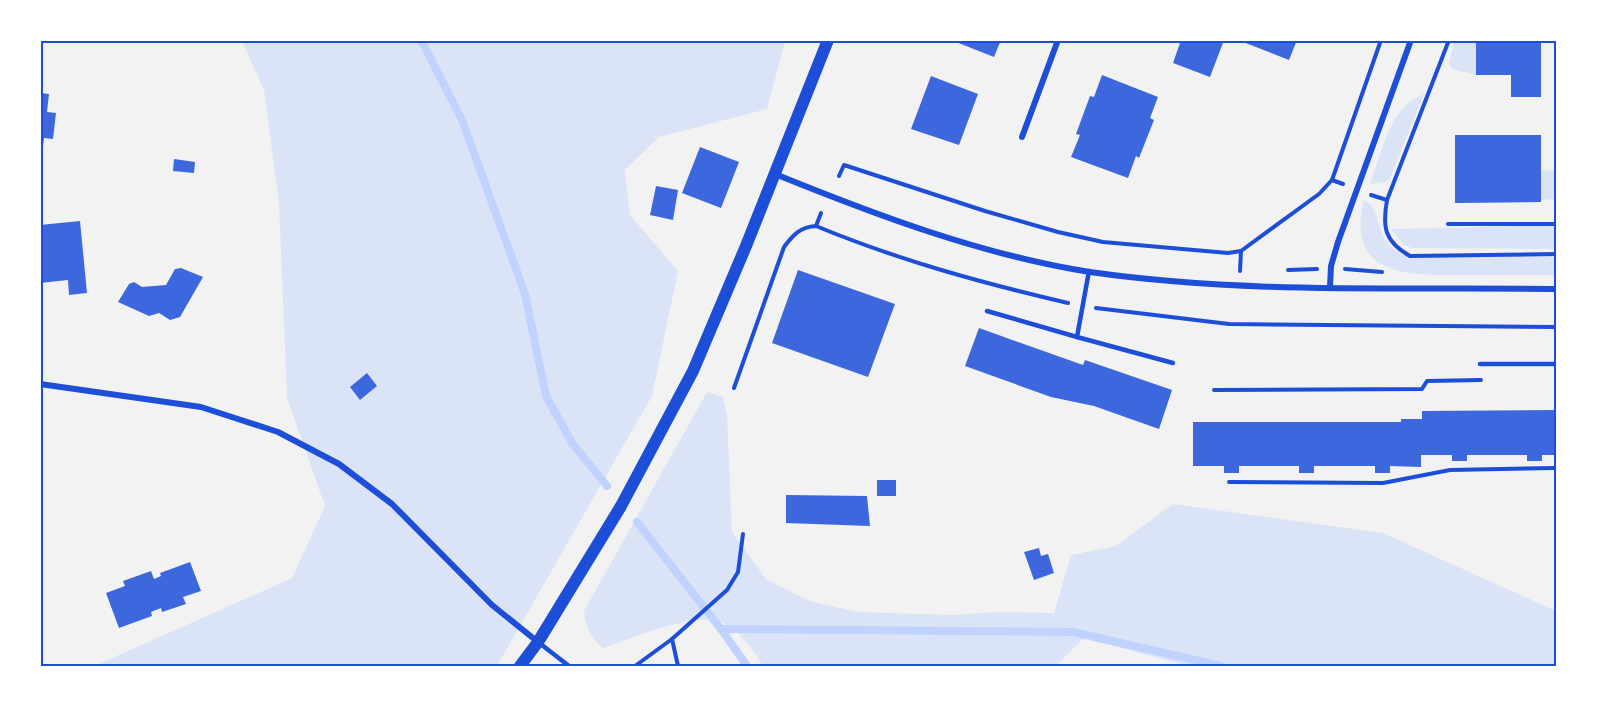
<svg xmlns="http://www.w3.org/2000/svg" width="1597" height="707" font-family="Jost,sans-serif">
	<style>
		.green { fill: #dbe4f7 }
		.lines { fill: none; stroke-linecap: round; stroke-linejoin: round }
		.stream { stroke: #bfd3fe; stroke-width: 8 }
		.building { fill: #3d67dc }
		.path { stroke: #1d4ed8; stroke-width: 4 }
		.service { stroke: #1d4ed8; stroke-width: 4.5 }
		.minor { stroke: #1d4ed8; stroke-width: 6 }
		.secondary { stroke: #1d4ed8; stroke-width: 12 }
		.neatline { fill: none; stroke: #1d4ed8; stroke-width: 2 }
	</style>
	<rect width="100%" height="100%" fill="#f2f2f2"/>
	<!-- green -->
	<g class="green">
		<path d="M242,41h543l-18,68 -108,28 -34,33 5,45 48,56 -26,125 -155,270h-403l198,-88 33,-72 -38,-108 -8,-194 -15,-114z"/>
		<path d="M1454,41h22v34l-24,-6 -3,-5z"/>
		<path d="M1424,94l-34,84 -4,4 -16,2c12,-31 19,-78 54,-90z"/>
		<path d="M1556,170v29l-15,1v-29z"/>
		<path d="M1364,200c20,10 8,42 40,55l152,1v19c-29,0 -58,0 -87,0 -53,0 -125,6 -105,-75z"/>
		<path d="M1556,225v24l-144,-1 -9,-3 -12,-16z"/>
		<path d="M707,392l16,5 4,18 5,117 34,47 43,22 49,11 95,3 44,-3 57,1 17,-58 45,-9 57,-42 210,29 173,78v55h-368l-104,-28 -28,28h-293c-10,-16 -22,-34 -40,-43 -27,-13 -93,16 -120,25 -13,-11 -17,-20 -19,-37z"/>
	</g>
	<g class="lines">
		<!-- stream -->
		<g class="stream">
			<path d="M421,40l41,80 63,174 21,102 26,47 35,43"/>
			<path d="M637,522l84,107 26,37"/>
			<path d="M721,629l352,3 148,34"/>
		</g>
	</g>
	<!-- building -->
	<g class="building">
		<path d="M957,40h44l-7,17 -38,-15z"/>
		<path d="M1181,40h43l-14,37 -37,-14z"/>
		<path d="M1238,40h59l-8,20z"/>
		<path d="M1476,40h65v57h-30v-22h-35z"/>
		<path d="M1102,75l56,22 -8,21 4,2 -15,38 -3,-2 -8,22 -57,-21 9,-22 -4,-1 14,-38 4,1z"/>
		<path d="M931,76l47,18 -19,51 -48,-16z"/>
		<path d="M40,93l9,1 -2,18 9,1 -3,26 -9,-1 -2,16z"/>
		<path d="M1455,135h86v67l-86,1z"/>
		<path d="M700,147l39,15 -18,46 -39,-15z"/>
		<path d="M174,159l21,3 -1,11 -21,-2z"/>
		<path d="M656,186l22,4 -5,30 -23,-5z"/>
		<path d="M80,221l7,72 -18,2 -1,-15 -28,3v-58z"/>
		<path d="M181,268l22,9 -23,40 -10,3 -11,-7 -10,3 -31,-14 11,-18 5,-2 8,5 24,-2 9,-16z"/>
		<path d="M798,270l97,34 -27,73 -96,-34z"/>
		<path d="M979,328l104,37 2,-5 87,30 -13,39 -65,-23 -43,-9 -86,-31z"/>
		<path d="M367,373l10,13 -17,14 -10,-13z"/>
		<path d="M1556,410v45h-14v6h-15v-6h-60v6h-15v-6h-31v12l-31,-1v7h-15v-7h-61v7h-15v-7h-60v7h-15v-7h-31v-44h208v-3h21v-8z"/>
		<rect x="877" y="480" width="19" height="16"/>
		<path d="M786,495l81,1 3,30 -84,-3z"/>
		<path d="M1039,548l2,8 7,-2 6,19 -20,7 -10,-28z"/>
		<path d="M190,562l11,29 -18,6 3,7 -24,8 -1,-4 -10,4 1,4 -33,12 -13,-35 19,-7 -2,-5 28,-10 3,8 7,-3 -1,-3z"/>
	</g>
	<g class="lines">
		<!-- path -->
		<g class="path">
			<path d="M839,176l5,-11 141,46 73,21 45,10 125,11 13,-2 78,-57 13,-14 11,4"/>
			<path d="M1332,180l49,-140"/>
			<path d="M1371,195l16,5 62,-160"/>
			<path d="M1387,200c-5,28 -2,42 23,56l146,-2"/>
			<path d="M1448,224h108"/>
			<path d="M816,226l5,-13"/>
			<path d="M1345,269l37,3"/>
			<path d="M1288,270l29,-1"/>
			<path d="M1240,271l1,-20"/>
			<path d="M1096,308l133,16 327,3"/>
			<path d="M734,388l50,-141c9,-12 16,-20 32,-21 82,34 166,57 252,77"/>
			<path d="M1214,390l208,-1 5,-8 54,-1"/>
			<path d="M1229,482l154,1 67,-13 106,-2"/>
			<path d="M635,666l37,-27"/>
			<path d="M678,666l-6,-27 55,-49 11,-18 5,-38"/>
		</g>
		<!-- service -->
		<g class="service">
			<path d="M1103,40h19"/>
			<path d="M1089,271l-12,66 96,26"/>
			<path d="M987,311l90,26"/>
			<path d="M1480,364h76"/>
			<path d="M538,642l31,24"/>
		</g>
		<!-- minor -->
		<g class="minor">
			<path d="M1022,137l36,-97"/>
			<path d="M775,174c101,41 207,81 315,98 154,22 311,15 466,17"/>
			<path d="M1330,287l1,-21 7,-24 73,-202"/>
			<path d="M40,384l161,23 77,25 61,32 53,40 100,101 46,37"/>
		</g>
		<!-- secondary -->
		<path class="secondary" d="M520,666l18,-24 83,-136 72,-135 53,-125 82,-206"/>
	</g>
	<!-- border -->
	<rect width="1597" height="707" fill="none" stroke="#ffffff" stroke-width="84"/>
	<rect x="42" y="42" width="1513" height="623" class="neatline"/>
</svg>
